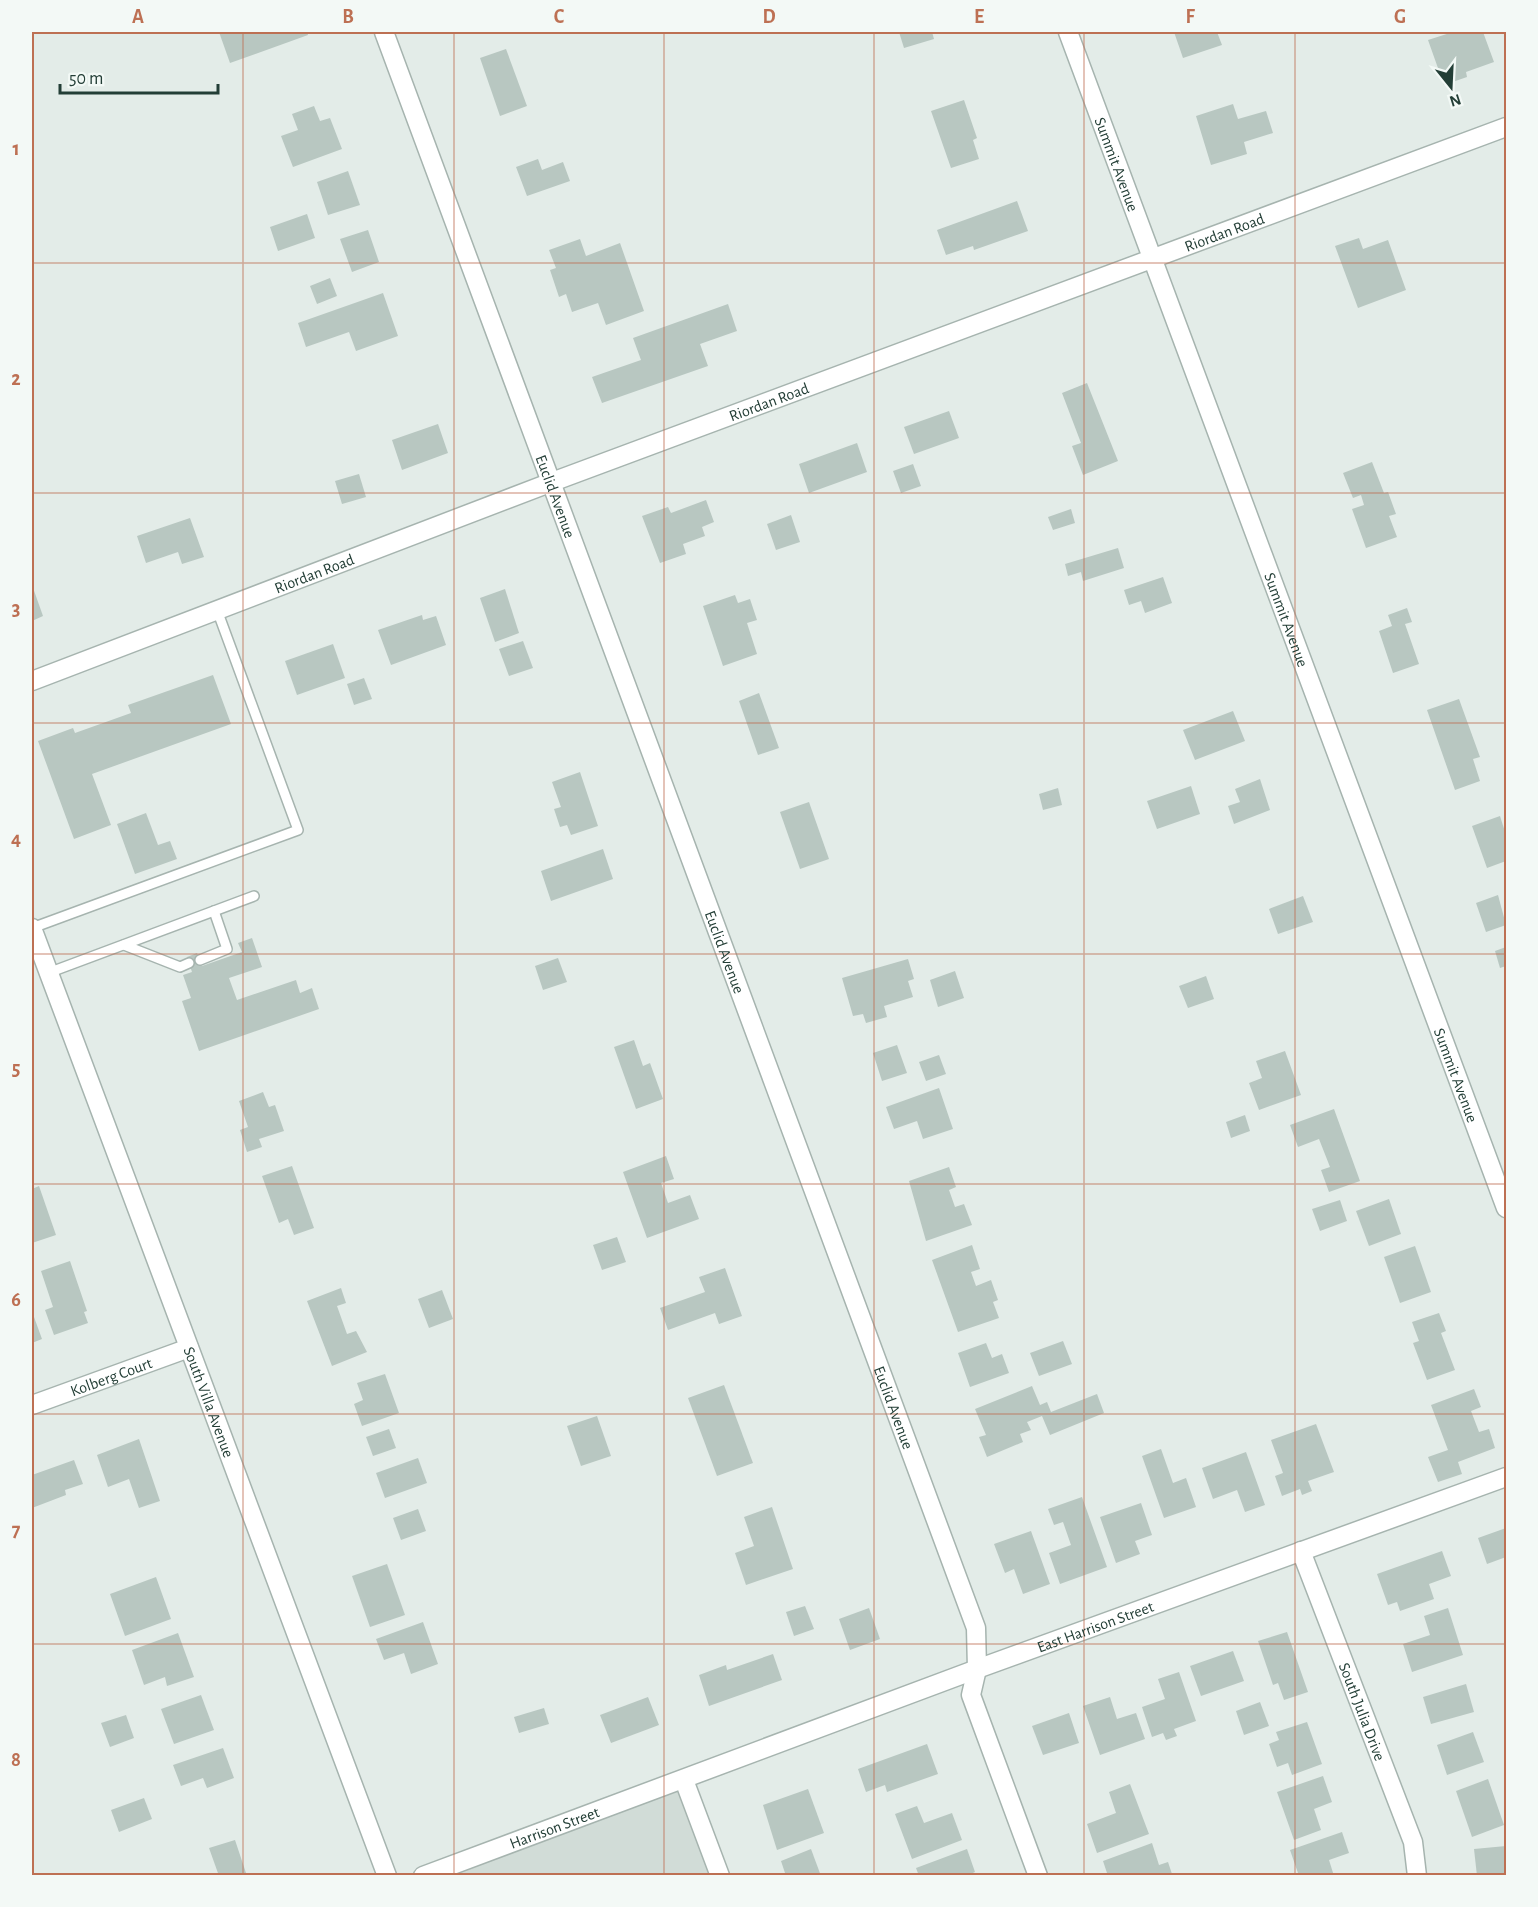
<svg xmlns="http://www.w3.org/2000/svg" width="1538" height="1907" font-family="'Alegreya Sans',sans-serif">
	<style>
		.built { fill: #d1dcd7 }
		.building { fill: #b8c7c1 }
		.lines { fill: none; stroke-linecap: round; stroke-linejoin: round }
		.service-casing { stroke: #a6b4af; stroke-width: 12 }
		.minor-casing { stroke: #a6b4af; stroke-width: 21 }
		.service { stroke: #fff; stroke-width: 9 }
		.minor { stroke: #fff; stroke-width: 18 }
		.grid { fill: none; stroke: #bd7053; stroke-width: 1.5; stroke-opacity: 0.55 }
		.labels { text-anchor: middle; stroke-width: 5; stroke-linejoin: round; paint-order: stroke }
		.street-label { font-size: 16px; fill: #233e36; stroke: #f3f9f6 }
		.neatline { fill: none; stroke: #bd7053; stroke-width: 2 }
		.grid-label { font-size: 20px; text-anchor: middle; font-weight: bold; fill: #bd7053 }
	</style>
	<rect width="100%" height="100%" fill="#e3ece8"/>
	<!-- built -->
	<path class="built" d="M679,1790l33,86h-272z"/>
	<!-- building -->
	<g class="building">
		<path d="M219,32h88l1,3 -78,28z"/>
		<path d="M899,32h33l2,7 -30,9z"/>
		<path d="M1174,32h43l5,13 -39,13z"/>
		<path d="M1453,32h30l11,30 -28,10 1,5 -23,8 -16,-45z"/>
		<path d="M506,49l21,57 -27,10 -20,-58z"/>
		<path d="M964,100l13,38 -4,2 6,19 -28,9 -20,-57z"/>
		<path d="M1233,104l5,15 28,-8 7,22 -29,9 3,12 -36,11 -15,-49z"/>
		<path d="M314,106l6,15 10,-3 12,31 -49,18 -12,-31 17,-6 -6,-16z"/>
		<path d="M538,159l4,11 21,-8 7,19 -43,15 -11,-29z"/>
		<path d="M348,171l12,34 -32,10 -11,-33z"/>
		<path d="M1017,201l11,30 -54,19 -1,-4 -27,9 -9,-25z"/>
		<path d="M307,214l8,24 -37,13 -8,-24z"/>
		<path d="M368,230l11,32 -27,10 -12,-33z"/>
		<path d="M1359,238l4,11 25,-9 18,50 -48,18 -23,-62z"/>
		<path d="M580,239l6,17 34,-13 24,68 -38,14 -8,-22 -26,9 -6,-18 -7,3 -9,-27 6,-2 -7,-18z"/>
		<path d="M330,278l7,18 -20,8 -7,-18z"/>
		<path d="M383,293l15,43 -42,15 -7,-19 -43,15 -8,-24z"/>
		<path d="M728,304l9,27 -37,13 8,22 -106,37 -10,-26 49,-17 -8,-22z"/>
		<path d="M1087,383l31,78 -35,14 -11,-29 9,-3 -19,-50z"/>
		<path d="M949,411l10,27 -45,16 -10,-27z"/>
		<path d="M438,424l10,29 -46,17 -10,-30z"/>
		<path d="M857,443l10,29 -58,21 -10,-29z"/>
		<path d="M1372,462l12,31 4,-1 8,22 -7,2 8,21 -31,11 -14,-39 12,-4 -3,-10 -8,3 -10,-25z"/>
		<path d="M913,464l8,22 -20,7 -8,-22z"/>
		<path d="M359,474l7,23 -24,7 -7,-23z"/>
		<path d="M706,500l8,22 -12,5 3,9 -22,8 3,10 -26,9 -18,-47 26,-9 3,6z"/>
		<path d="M1071,509l4,14 -22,7 -5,-13z"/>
		<path d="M791,515l9,27 -24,8 -9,-26z"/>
		<path d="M190,518l14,39 -22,7 -4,-12 -32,11 -9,-27z"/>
		<path d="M1118,548l6,20 -41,13 -2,-9 -13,4 -3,-12z"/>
		<path d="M1163,577l9,26 -27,10 -4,-12 -12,4 -5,-15z"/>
		<path d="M32,585l11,31 -11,5z"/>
		<path d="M505,589l14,44 -24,9 -15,-44z"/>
		<path d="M735,595l3,8 12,-4 7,21 -10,3 10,31 -34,12 -20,-60z"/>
		<path d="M1407,608l5,14 -7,2 14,40 -26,9 -14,-42 13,-5 -4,-11z"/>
		<path d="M422,615l1,5 13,-4 10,29 -55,20 -13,-35z"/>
		<path d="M523,641l10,27 -24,8 -10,-27z"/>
		<path d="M333,644l12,34 -48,17 -12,-34z"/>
		<path d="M213,675l18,49 -139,50 19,51 -37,14 -36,-98 35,-13 2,5 56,-20 -3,-8z"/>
		<path d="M364,678l8,21 -18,6 -7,-21z"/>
		<path d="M759,693l20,55 -21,7 -19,-54z"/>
		<path d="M1459,699l21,58 -7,2 7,22 -25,9 -28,-80z"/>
		<path d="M1233,711l12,30 -50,19 -12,-30z"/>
		<path d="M580,772l18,54 -27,9 -4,-10 -7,2 -6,-18 7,-2 -9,-25z"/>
		<path d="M1260,779l10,31 -36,14 -6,-18 12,-4 -5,-13z"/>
		<path d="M1191,786l9,28 -43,15 -10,-28z"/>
		<path d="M1058,788l4,17 -19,5 -4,-16z"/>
		<path d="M809,802l20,57 -29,10 -20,-57z"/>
		<path d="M146,813l12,32 12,-4 7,18 -42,15 -18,-50z"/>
		<path d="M1500,816l6,19v26l-19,7 -15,-42z"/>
		<path d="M603,849l10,30 -62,22 -10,-30z"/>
		<path d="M1498,895l8,30 -20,7 -10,-29z"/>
		<path d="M1303,896l10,26 -35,12 -9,-25z"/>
		<path d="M252,938l10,29 -33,11 8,22 59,-20 4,13 12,-5 7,21 -120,42 -17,-50 9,-3 -8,-23 9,-3 -5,-15 10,-4 5,13 40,-14 -4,-9z"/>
		<path d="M1506,947v19l-6,2 -5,-17z"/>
		<path d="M558,958l9,24 -24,8 -8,-24z"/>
		<path d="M908,959l6,20 -6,2 5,16 -29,9 3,11 -21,6 -3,-9 -10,2 -11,-38z"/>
		<path d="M955,971l9,27 -26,9 -8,-27z"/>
		<path d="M1206,976l8,23 -26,9 -9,-22z"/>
		<path d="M634,1040l9,26 7,-3 13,36 -27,10 -22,-62z"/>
		<path d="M897,1045l10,28 -25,8 -9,-28z"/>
		<path d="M1285,1051l16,44 -42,15 -10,-27 13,-5 -6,-17z"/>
		<path d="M939,1055l7,19 -20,7 -7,-19z"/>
		<path d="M939,1088l14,41 -30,10 -6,-18 -23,8 -8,-22z"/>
		<path d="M263,1092l6,15 6,-2 9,26 -25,8 3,8 -15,5 -7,-22 8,-3 -9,-26z"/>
		<path d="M1334,1109l26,72 -31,11 -8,-22 9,-3 -11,-28 -21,8 -8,-22z"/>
		<path d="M1245,1115l5,16 -19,7 -5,-16z"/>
		<path d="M666,1156l8,23 -13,4 7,20 22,-8 9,24 -52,19 -24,-66z"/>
		<path d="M292,1166l22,62 -20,7 -6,-16 -9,4 -17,-47z"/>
		<path d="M949,1167l7,20 -7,3 6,17 9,-3 8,21 -46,16 -17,-60z"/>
		<path d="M39,1186l17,49 -24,8v-54z"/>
		<path d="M1389,1199l12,35 -32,12 -13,-35z"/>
		<path d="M1340,1200l7,21 -27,10 -8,-22z"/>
		<path d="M617,1237l9,25 -24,8 -9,-25z"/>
		<path d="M972,1245l8,24 -9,3 5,14 15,-6 7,20 -5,2 6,16 -41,14 -26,-72z"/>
		<path d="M1415,1246l16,46 -31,11 -16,-46z"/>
		<path d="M70,1261l17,50 -3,1 4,11 -34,12 -9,-25 8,-3 -12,-36z"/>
		<path d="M725,1268l17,48 -23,8 -4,-11 -47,17 -8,-22 45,-16 -6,-15z"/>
		<path d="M341,1288l5,15 -9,3 10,28 9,-3 11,21 -35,14 -25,-65z"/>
		<path d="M442,1290l11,29 -24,9 -11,-29z"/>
		<path d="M1439,1313l7,18 -5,2 14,37 -28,10 -14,-37 6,-2 -7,-19z"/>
		<path d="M32,1317h2l8,22 -10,4z"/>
		<path d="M1063,1341l9,23 -33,12 -9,-23z"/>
		<path d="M986,1343l6,15 10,-4 7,19 -39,14 -12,-34z"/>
		<path d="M385,1374l14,39 -37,13 -8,-22 9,-4 -6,-17z"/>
		<path d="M724,1385l29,78 -36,13 -29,-78z"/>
		<path d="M1032,1386l8,19 7,-3 4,10 46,-18 7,19 -54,22 -8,-19 -15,6 4,8 -11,4 3,8 -36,15 -8,-20 7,-2 -11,-26z"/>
		<path d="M1474,1389l7,18 -10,4 8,21 10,-3 6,19 -37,14 4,12 -24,8 -10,-25 20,-7 -17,-45z"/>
		<path d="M597,1416l14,40 -30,10 -14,-40z"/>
		<path d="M1316,1424l18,48 -26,9 4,10 -10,4 -2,-6 -18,7 -7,-20 8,-3 -12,-33z"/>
		<path d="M389,1429l7,19 -23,8 -7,-19z"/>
		<path d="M139,1439l21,62 -21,7 -10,-29 -21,8 -11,-32z"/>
		<path d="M1161,1449l12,34 13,-5 10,29 -32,11 -22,-62z"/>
		<path d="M1246,1452l19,53 -20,7 -8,-22 -24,9 -11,-31z"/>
		<path d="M418,1458l9,25 -42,15 -9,-25z"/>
		<path d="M74,1460l9,24 -18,6 1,5 -34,13v-33z"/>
		<path d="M1082,1497l25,70 -47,17 -11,-31 22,-8 -8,-23 -9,3 -6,-16z"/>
		<path d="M1141,1503l11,32 -17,6 5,13 -24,9 -16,-46z"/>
		<path d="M772,1507l21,62 -47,16 -11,-32 19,-7 -10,-29z"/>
		<path d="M418,1509l8,22 -25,9 -8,-22z"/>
		<path d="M1506,1528v29l-19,7 -9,-26z"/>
		<path d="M1031,1531l19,53 -27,10 -9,-25 -9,4 -11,-29z"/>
		<path d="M1442,1551l9,25 -22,8 5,15 -34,12 -3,-9 -9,3 -11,-31z"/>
		<path d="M387,1564l18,51 -35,12 -18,-51z"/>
		<path d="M156,1577l15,42 -46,17 -15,-42z"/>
		<path d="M805,1606l9,23 -20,7 -8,-24z"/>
		<path d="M869,1608l11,31 -30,11 -11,-31z"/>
		<path d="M1448,1608l15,47 -51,17 -9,-28 27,-9 -6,-19z"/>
		<path d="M423,1622l15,42 -27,10 -7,-21 -20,7 -8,-21z"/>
		<path d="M1287,1632l21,60 -24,8 -6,-17 -5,2 -15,-44z"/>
		<path d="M178,1633l16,44 -27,9 -2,-9 -21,8 -12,-35z"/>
		<path d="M1233,1651l11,30 -43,15 -11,-30z"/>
		<path d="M773,1654l9,26 -73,26 -10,-31 27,-10 1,5z"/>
		<path d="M1179,1672l17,49 -22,8 3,7 -11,4 -3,-7 -11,4 -10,-30 23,-8 -7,-20z"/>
		<path d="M1466,1684l8,28 -43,12 -8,-27z"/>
		<path d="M201,1695l13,35 -40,14 -13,-35z"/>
		<path d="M648,1697l11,28 -48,18 -11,-28z"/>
		<path d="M1110,1697l7,22 19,-6 9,26 -45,16 -17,-49z"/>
		<path d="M1260,1702l9,24 -25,9 -8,-24z"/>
		<path d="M544,1708l5,16 -30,9 -5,-16z"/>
		<path d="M1069,1713l10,30 -36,12 -11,-29z"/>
		<path d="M126,1715l8,23 -24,9 -9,-24z"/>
		<path d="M1307,1722l15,42 -30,11 -4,-12 -11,4 -8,-23 10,-4 -3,-8z"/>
		<path d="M1473,1732l11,30 -37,13 -10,-30z"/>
		<path d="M927,1744l11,30 -51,18 -2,-7 -19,7 -8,-23z"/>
		<path d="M223,1748l11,30 -27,10 -4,-10 -22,8 -8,-21z"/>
		<path d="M1323,1776l9,26 -18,7 7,21 -27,10 -17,-48z"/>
		<path d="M1488,1779l16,46 -32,12 -16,-46z"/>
		<path d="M1130,1784l19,50 -52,19 -10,-29 29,-11 -7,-21z"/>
		<path d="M808,1789l16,44 -47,17 -14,-45z"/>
		<path d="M144,1798l8,21 -33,13 -8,-22z"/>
		<path d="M917,1806l7,17 28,-10 10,27 -50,19 -17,-45z"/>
		<path d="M1342,1832l7,21 -20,7 5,16h-35l-9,-26z"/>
		<path d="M235,1840l11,33 -27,3 -10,-28z"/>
		<path d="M1152,1843l7,22 9,-3 4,12 -64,2 -5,-15z"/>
		<path d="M1506,1846v30h-29l-3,-27z"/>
		<path d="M811,1849l10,27h-35l-5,-15z"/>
		<path d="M967,1849l8,23 -9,4h-47l-3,-8z"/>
	</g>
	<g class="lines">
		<!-- service casing -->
		<g class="service-casing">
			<g id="service">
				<path d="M32,928l266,-98 -81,-220"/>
				<path d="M124,945l56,22 9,-4"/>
				<path d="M200,960l27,-11 -13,-38"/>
				<path d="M48,973l206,-77"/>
			</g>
		</g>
		<!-- minor casing -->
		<g class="minor-casing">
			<g id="minor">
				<path id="s1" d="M384,32l592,1596 1,41 -6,26 67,181"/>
				<path id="s2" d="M1068,32l438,1176"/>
				<path id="s3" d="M32,681l520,-199 954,-355"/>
				<path id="s4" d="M32,928l355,948"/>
				<path id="s5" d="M32,1405l157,-57"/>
				<path id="s6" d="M1301,1551l112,291 4,34"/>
				<path d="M684,1780l36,96"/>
				<path id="s7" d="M423,1876l554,-207 529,-192"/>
			</g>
		</g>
		<!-- service -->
		<use href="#service" class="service"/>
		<!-- minor -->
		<use href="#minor" class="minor"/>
	</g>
	<!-- grid -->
	<path class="grid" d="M243,32v1844M454,32v1844M664,32v1844M874,32v1844M1084,32v1844M1295,32v1844M32,263h1474M32,493h1474M32,723h1474M32,954h1474M32,1184h1474M32,1414h1474M32,1644h1474"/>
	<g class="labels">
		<!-- street labels -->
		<g class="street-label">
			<text dy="6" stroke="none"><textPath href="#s2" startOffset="141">Summit Avenue</textPath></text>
			<text dy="6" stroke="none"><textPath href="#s3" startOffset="1274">Riordan Road</textPath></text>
			<text dy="6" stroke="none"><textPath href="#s3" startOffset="788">Riordan Road</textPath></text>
			<text dy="6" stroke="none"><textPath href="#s1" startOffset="495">Euclid Avenue</textPath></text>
			<text dy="6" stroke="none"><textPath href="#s3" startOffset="302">Riordan Road</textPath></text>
			<text dy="6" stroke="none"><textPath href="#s2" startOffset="627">Summit Avenue</textPath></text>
			<text dy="6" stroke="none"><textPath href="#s1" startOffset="981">Euclid Avenue</textPath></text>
			<text dy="6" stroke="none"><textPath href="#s2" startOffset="1113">Summit Avenue</textPath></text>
			<text dy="6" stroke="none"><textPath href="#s5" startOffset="84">Kolberg Court</textPath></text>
			<text dy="6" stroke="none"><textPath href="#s4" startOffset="506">South Villa Avenue</textPath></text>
			<text dy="6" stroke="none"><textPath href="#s1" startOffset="1467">Euclid Avenue</textPath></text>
			<text dy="6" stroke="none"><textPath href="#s7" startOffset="717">East Harrison Street</textPath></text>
			<text dy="6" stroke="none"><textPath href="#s6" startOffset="172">South Julia Drive</textPath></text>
			<text dy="6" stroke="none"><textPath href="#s7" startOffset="140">Harrison Street</textPath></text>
		</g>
	</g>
	<!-- border -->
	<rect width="1538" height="1907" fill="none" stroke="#f3f9f6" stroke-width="66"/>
	<!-- north arrow -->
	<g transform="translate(1451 87) rotate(162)" stroke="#f3f9f6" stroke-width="4.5" paint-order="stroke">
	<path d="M0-4.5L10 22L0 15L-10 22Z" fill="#233e36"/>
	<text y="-9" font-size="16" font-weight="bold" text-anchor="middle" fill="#233e36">N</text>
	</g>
	<!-- scale -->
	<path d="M60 84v9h158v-9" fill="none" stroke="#233e36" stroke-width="3"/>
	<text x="69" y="84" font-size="18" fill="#233e36" stroke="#f3f9f6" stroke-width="4.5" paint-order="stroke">50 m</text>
	<rect x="33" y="33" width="1472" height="1841" class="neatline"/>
	<g class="grid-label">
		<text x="138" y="23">A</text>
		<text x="348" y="23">B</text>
		<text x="559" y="23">C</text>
		<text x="769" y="23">D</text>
		<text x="979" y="23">E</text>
		<text x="1190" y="23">F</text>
		<text x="1400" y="23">G</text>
		<text x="16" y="155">1</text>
		<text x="16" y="385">2</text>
		<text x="16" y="615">3</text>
		<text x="16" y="845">4</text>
		<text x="16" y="1075">5</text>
		<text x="16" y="1306">6</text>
		<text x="16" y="1536">7</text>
		<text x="16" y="1766">8</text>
	</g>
</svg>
